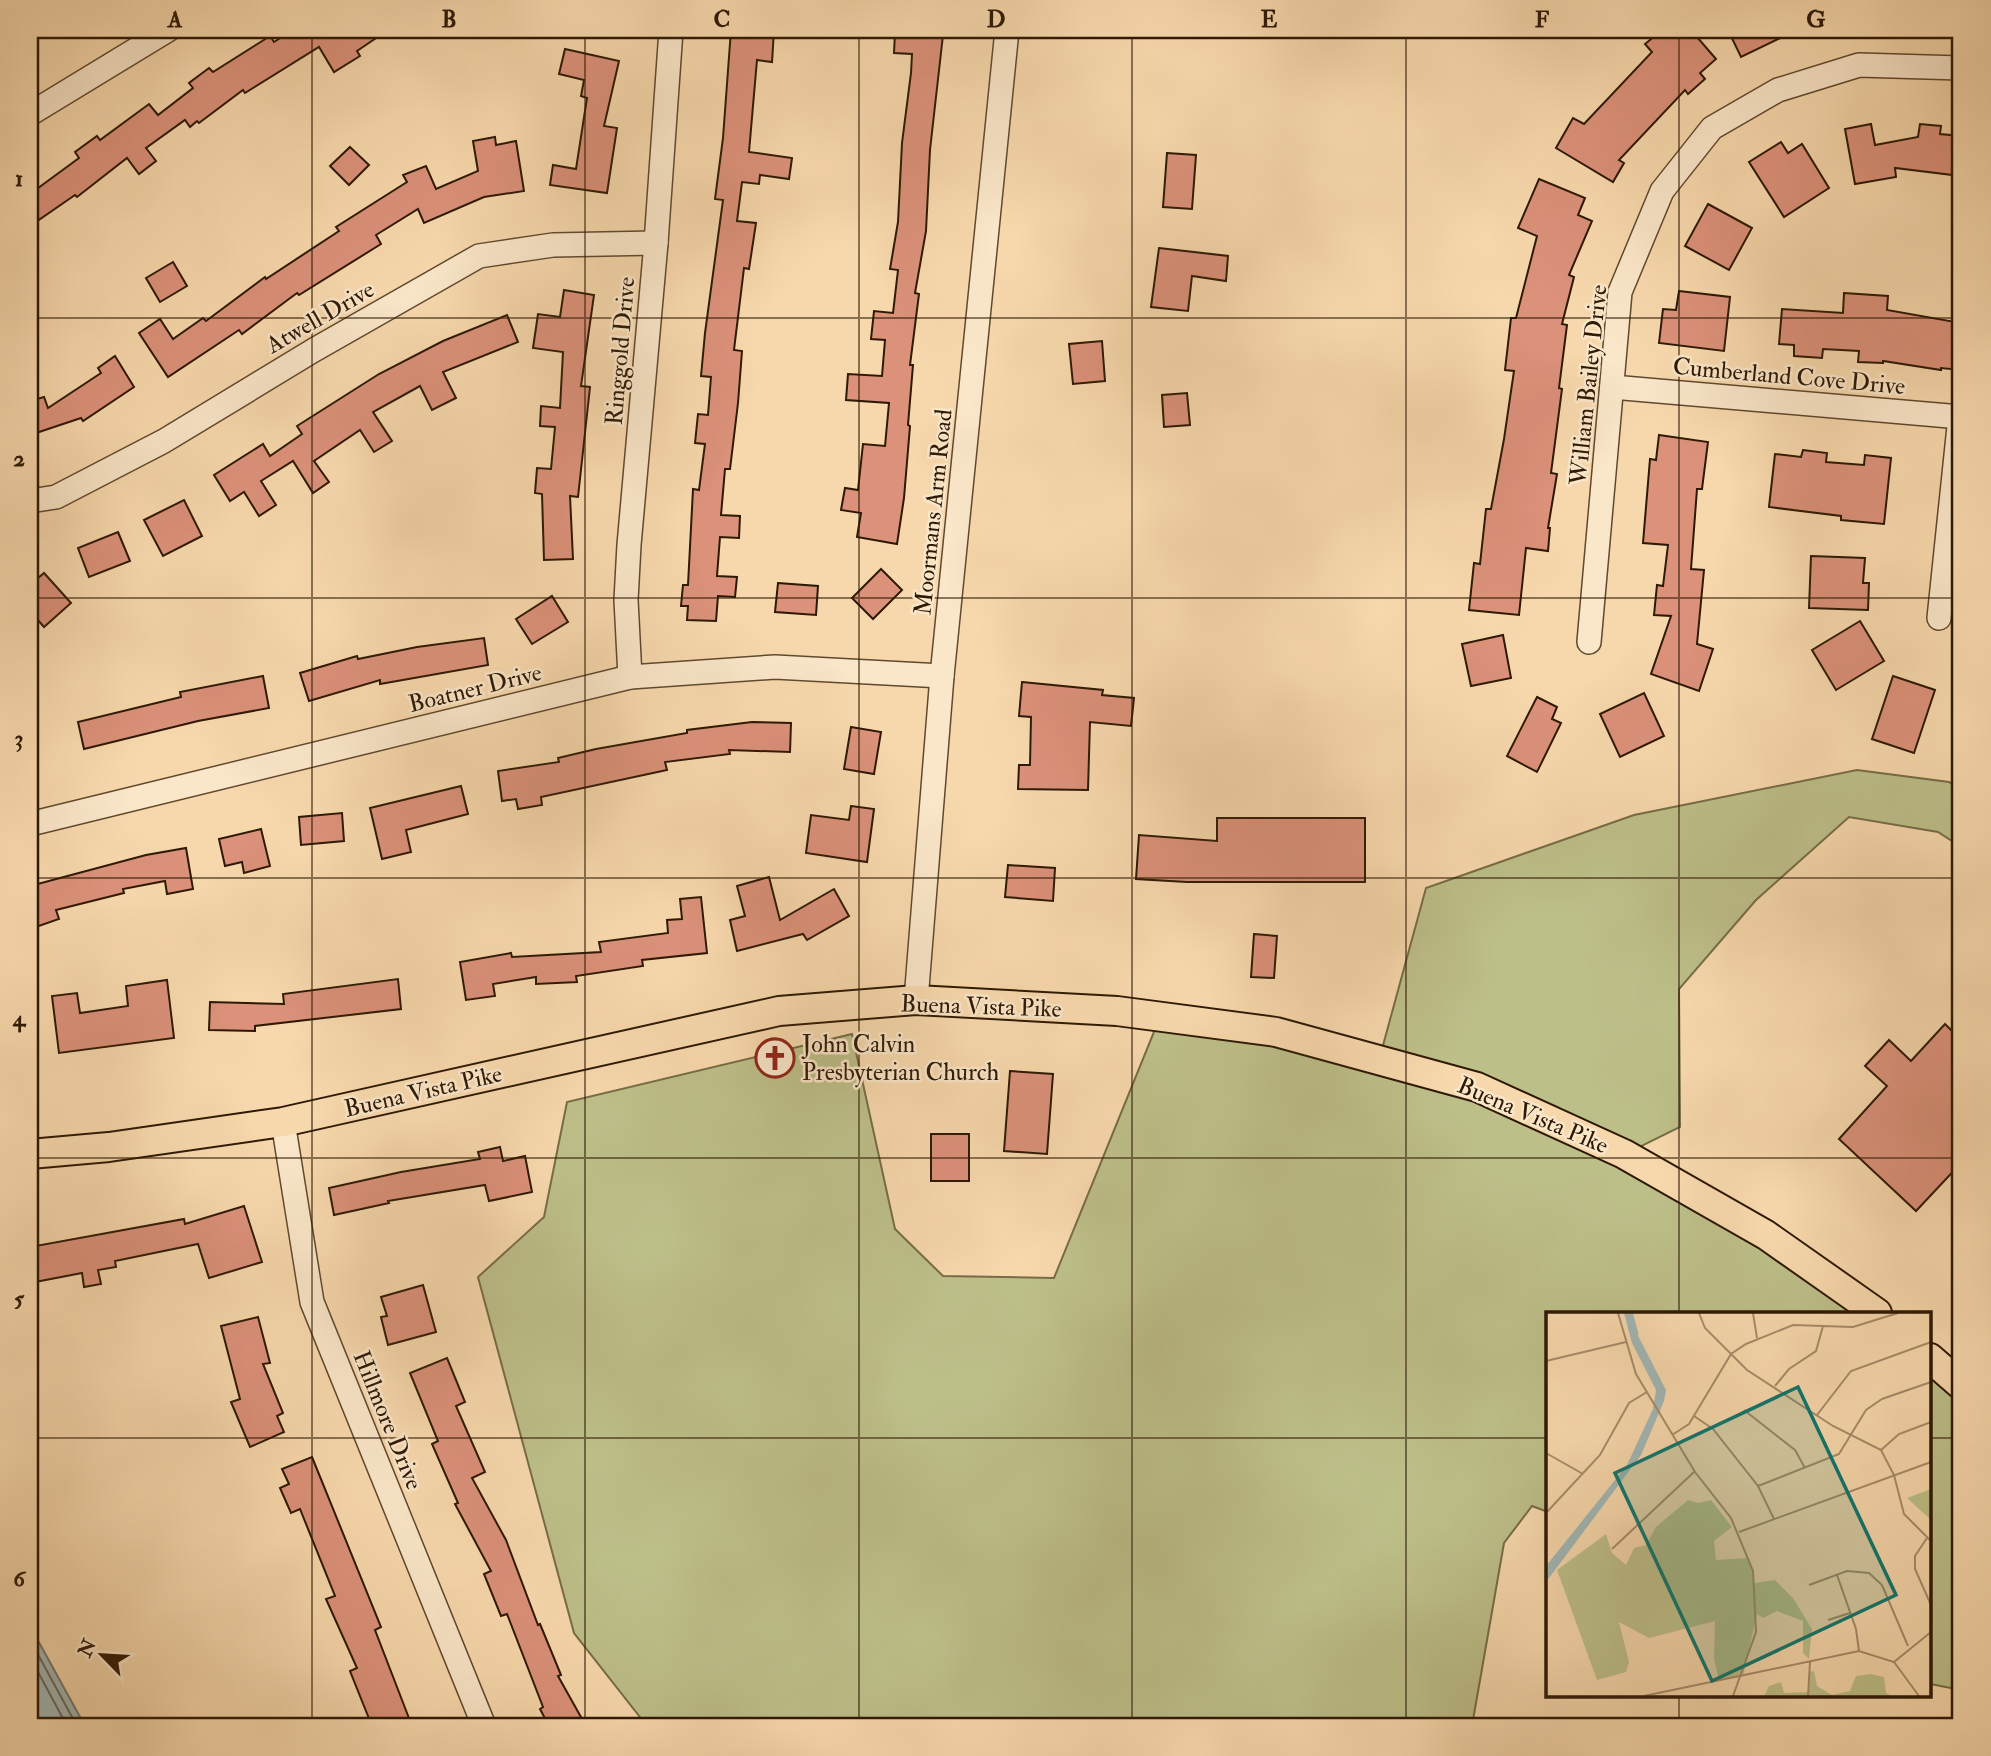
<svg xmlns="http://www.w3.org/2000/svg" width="1991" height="1756" font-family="'IM FELL Double Pica',serif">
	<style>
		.green { fill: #bdbf89; stroke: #766c46; stroke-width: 2 }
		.water { fill: #a2b7b6; stroke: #74786f; stroke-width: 2 }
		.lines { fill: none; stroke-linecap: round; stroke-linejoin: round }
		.shore { stroke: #68685d; stroke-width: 2 }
		.building { fill: #db917a; stroke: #2e1904; stroke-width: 2 }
		.minor-casing { stroke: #60492e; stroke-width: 26 }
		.major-casing { stroke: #2e1904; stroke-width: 32 }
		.minor { stroke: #fae6c9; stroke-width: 23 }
		.major { stroke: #f7d8ac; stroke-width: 28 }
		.grid { fill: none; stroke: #2e1904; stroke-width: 2; stroke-opacity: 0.55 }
		.labels { text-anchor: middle; stroke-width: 5; stroke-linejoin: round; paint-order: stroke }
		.street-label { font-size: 24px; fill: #2e1904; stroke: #fae6c9 }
		.poi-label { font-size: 24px; fill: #2e1904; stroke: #fae6c9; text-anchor: start }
		.inset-river { fill: none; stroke: #a2b7b6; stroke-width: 3.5 }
		.inset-road { fill: none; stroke: #a78c69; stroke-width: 2 }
		.view { fill: #0f766e; fill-opacity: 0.15; stroke: #0f766e; stroke-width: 3.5 }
		.inset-edge { fill: none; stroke: #2e1904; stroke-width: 3.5 }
		.neatline { fill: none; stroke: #2e1904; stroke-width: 2.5 }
		.grid-label { font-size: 23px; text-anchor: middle; font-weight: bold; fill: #2e1904 }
	</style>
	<rect width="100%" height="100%" fill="#f7d8ac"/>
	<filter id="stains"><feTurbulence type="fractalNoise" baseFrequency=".00286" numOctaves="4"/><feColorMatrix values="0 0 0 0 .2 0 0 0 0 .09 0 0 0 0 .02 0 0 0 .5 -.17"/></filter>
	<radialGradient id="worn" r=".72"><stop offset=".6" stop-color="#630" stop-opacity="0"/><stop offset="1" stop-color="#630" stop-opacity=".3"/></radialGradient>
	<!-- green -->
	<g class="green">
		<path d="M1857,770l92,12 12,8v57l-23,-15 -89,-15 -93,83 -77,89 1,138 -55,27 252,159h-329v199l-16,-6 -28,37 -32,183h-825l-73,-93 -96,-356 66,-60 23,-115 285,-68 43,195 48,47 111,2 106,-261 219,43 47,-172 208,-73z"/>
		<path d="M1930,1358l31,27v305l-31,-6z"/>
	</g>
	<!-- water -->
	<path class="water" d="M30,1626l55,100h-55z"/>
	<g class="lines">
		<!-- shore -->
		<g class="shore">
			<path d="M30,1640l47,86"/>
			<path d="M30,1657l37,69"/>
		</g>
	</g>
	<!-- building -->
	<g class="building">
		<path d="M293,30h95l-31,21 3,5 -26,16 -15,-25 -74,46 -2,-3 -44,33 -2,-2 -7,6 -5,-7 -39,28 10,13 -17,13 -12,-16 -50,39 -2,-2 -45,31v-32l49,-36 -4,-6 22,-16 3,4 49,-36 9,11 35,-27 -4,-5 20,-15 4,4 57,-36 4,6z"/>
		<path d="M731,30h43l-2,32 -15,-2 -8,92 43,6 -3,21 -29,-4 -1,9 -17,-2 -5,39 19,2 -7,46 -5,-1 -10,82 8,1 -4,52 -8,66h-5l-4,46 19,1 -1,22 -19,-1 -3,39 20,1 -2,20 -17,-1 -2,25 -29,-1 1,-14h-7l2,-21h5l5,-96 6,1 6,-46 -10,-1 3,-29 10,1 3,-38 -10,-1 4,-43 18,-133 -8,-1 8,-61z"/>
		<path d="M1662,30h29l25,29 -16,14 5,6 -17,15 -3,-4 -66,70 5,3 -11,19 -57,-34 17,-30 11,6 68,-72 -7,-8z"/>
		<path d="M1728,30h69l-56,27z"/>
		<path d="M914,32l29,3 -13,115 -4,81 -11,62 4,1 -9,71h3l-5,60 2,1 -6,72 -7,46 -40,-7 4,-24 -20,-3 4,-22 13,2 5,-46 22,2 4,-43 -43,-3 2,-26 34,2 3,-36 -14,-1 3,-28 19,2 5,-43 -8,-1 8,-47 4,-79 9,-70 1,-19 -18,-1 1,-20 18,1z"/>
		<path d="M565,49l54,12 -15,65 13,2 -10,65 -57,-8 3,-20 23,4 11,-71 -6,-2 3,-16 -25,-6z"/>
		<path d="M1871,124l4,21 43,-8 2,-13 21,2 -1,8 21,2v40l-66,-8 1,9 -41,7 -10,-55z"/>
		<path d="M495,137l1,8 20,-4 8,50 -40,6 -60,26 -6,-14 -42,26 5,9 -82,51 -2,-2 -55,41 -3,-4 -71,47 -29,-44 21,-14 13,20 30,-21 3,3 59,-44 1,2 73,-48 -3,-4 71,-45 -4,-7 23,-9 10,23 42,-18 -5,-30z"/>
		<path d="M1781,142l7,11 14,-9 27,44 -45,29 -35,-55z"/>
		<path d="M350,147l19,18 -20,20 -19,-19z"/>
		<path d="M1167,153l29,2 -4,54 -29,-2z"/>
		<path d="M1539,179l46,19 -7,17 14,6 -23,54 5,2 -12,47 5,1 -8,63 3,1 -11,84 6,1 -9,54h2l-2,23 -22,-3 -7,67 -50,-5 5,-47 6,1 6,-55h5l13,-70 10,-68 -9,-1 6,-52h5l21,-82 -19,-8z"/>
		<path d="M1708,204l44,24 -23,42 -44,-24z"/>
		<path d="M1159,248l69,8 -2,25 -34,-5 -4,35 -37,-4z"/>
		<path d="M173,262l14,24 -27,16 -14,-24z"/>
		<path d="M564,290l30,5 -13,91 9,1 -12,110 -8,-1 3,63 -29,1 -2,-66 -7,-1 2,-25 14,1 4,-42 -15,-1 1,-20 19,2 3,-56 -30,-4 5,-34 22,3z"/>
		<path d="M1679,291l51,6 -6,54 -65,-8 4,-34 13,1z"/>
		<path d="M1844,293l44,3 -1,14 74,13v47l-20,-2v2l-58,-9v2l-25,-1 1,-11 -36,-2 -1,9 -28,-2v-11l-15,-1 3,-35 61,4z"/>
		<path d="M507,315l11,27 -75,30 13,26 -24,12 -12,-24 -47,26 19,29 -18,11 -14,-22 -46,31 15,21 -16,11 -20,-32 -32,20 15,24 -17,11 -15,-24 -14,9 -16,-26 49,-31 7,12 32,-22 -5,-8 82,-52 64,-33z"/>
		<path d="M1102,341l3,40 -32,3 -4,-40z"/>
		<path d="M115,356l19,31 -51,34 -2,-3 -51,17v-34l14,-4 4,11 53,-35 -3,-5z"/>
		<path d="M1187,393l3,32 -26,2 -2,-32z"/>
		<path d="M1659,435l49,7 -6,47h-5l-6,80 13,1 -7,74 16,5 -14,42 -48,-17 20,-58 -17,-1 3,-30 6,1 5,-41 -25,-2 7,-84 6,1z"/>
		<path d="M1803,450l24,3 -1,9 38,3 1,-10 26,3 -7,66 -43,-4v-4l-72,-9 6,-53 26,3z"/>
		<path d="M184,500l18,36 -39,20 -19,-36z"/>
		<path d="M118,532l12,29 -41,16 -11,-29z"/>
		<path d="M1811,556l54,2 -2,25h6l-1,27 -59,-2z"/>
		<path d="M881,569l21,21 -29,29 -21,-21z"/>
		<path d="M44,573l27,30 -27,24 -14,-16v-26z"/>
		<path d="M778,583l40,3 -2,29 -41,-3z"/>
		<path d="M552,596l16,26 -36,22 -16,-25z"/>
		<path d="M1860,621l24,40 -48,29 -24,-40z"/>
		<path d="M1503,635l8,43 -40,8 -9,-42z"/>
		<path d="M484,638l4,27 -108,19v-4l-71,21 -9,-28 57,-17 1,3 59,-12z"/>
		<path d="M263,676l6,32 -71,13 -114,28 -6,-27 103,-25 -1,-5z"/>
		<path d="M1893,676l42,14 -21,63 -42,-14z"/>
		<path d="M1022,682l81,8 -1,5 32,3 -3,28 -41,-4 -2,68 -70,-1 1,-24h11l1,-48 -12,-1z"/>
		<path d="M1644,693l20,43 -44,21 -20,-43z"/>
		<path d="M1537,697l20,10 -5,12 9,4 -24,49 -30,-16z"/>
		<path d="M752,722l39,1 -1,29 -61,-2 1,4 -65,8 2,8 -126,27 1,8 -24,4 -2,-10 -14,2 -4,-30 61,-9 -1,-4 38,-9 91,-16v-3z"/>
		<path d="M851,727l30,5 -7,42 -30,-5z"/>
		<path d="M461,786l7,28 -62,16 5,22 -29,7 -12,-51z"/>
		<path d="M851,806l23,3 -7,53 -61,-9 5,-38 38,5z"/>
		<path d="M342,813l2,28 -43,4 -2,-28z"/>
		<path d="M1217,818h148v64h-178l-51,-3 3,-44 78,6z"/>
		<path d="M261,829l9,37 -26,7 -2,-11 -17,4 -6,-27z"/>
		<path d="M186,848l7,41 -26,5 -2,-13 -42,8 1,4 -68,17 3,9 -29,10v-43l116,-31z"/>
		<path d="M1008,865l47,3 -2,33 -48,-4z"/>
		<path d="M769,877l11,43 54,-31 15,27 -42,24 -4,-6 -66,17 -7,-31 15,-4 -8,-30z"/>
		<path d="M701,897l6,56 -65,7 1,6 -67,10 1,6 -41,2v-7l-43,7 2,12 -29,4 -6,-38 51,-9 1,4 89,-5 -2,-10 69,-9 -1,-13 15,-1 -2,-20z"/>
		<path d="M1254,934l23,2 -3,42 -23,-1z"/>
		<path d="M398,979l3,30 -146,17v5l-46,-1 1,-28 74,2 -1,-10z"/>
		<path d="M167,980l7,58 -115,15 -7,-57 25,-3 3,20 48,-7 -2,-20z"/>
		<path d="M1945,1024l16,16v123l-45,48 -77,-72 48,-53 -22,-20 24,-26 22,21z"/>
		<path d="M1010,1071l43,3 -6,80 -43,-3z"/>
		<rect x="931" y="1134" width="38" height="47"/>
		<path d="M500,1147l3,14 22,-5 7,36 -43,9 -4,-16 -97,16 1,2 -55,12 -5,-27 72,-16 79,-13 -2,-7z"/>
		<path d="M244,1206l18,56 -53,16 -11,-34 -83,17 1,6 -18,3 3,14 -17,3 -2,-14 -52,10v-36l154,-28 1,5z"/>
		<path d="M423,1285l13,47 -48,13 -7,-28 6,-1 -6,-19z"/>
		<path d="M258,1317l12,46 -7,1 20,49 -6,3 7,16 -34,15 -19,-45 9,-3 -19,-73z"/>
		<path d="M447,1358l18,44 -9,4 29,66 -13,6 34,62 32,85 2,-1 21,51 -3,1 28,50h-37l-9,-17 3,-2 -36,-93 -6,2 -17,-42 7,-3 -36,-67 3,-1 -26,-59 6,-3 -28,-68z"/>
		<path d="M312,1457l69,170 -6,3 37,96h-40l-22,-55 7,-3 -31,-69 9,-3 -35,-87 -9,4 -11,-25 9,-4 -7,-15z"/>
	</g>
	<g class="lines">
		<!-- minor casing -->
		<g class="minor-casing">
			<g id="minor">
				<path d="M30,114l138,-84"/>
				<path d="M1612,387l349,30"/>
				<path d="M30,501l26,-4 108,-56 150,-91 165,-94 74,-11 103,-2"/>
				<path d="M1939,618l21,-201"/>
				<path d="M1589,642l31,-350 42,-101 50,-63 66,-38 81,-25 102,3"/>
				<path d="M630,677l-4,-77 3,-55 27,-302 15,-213"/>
				<path d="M30,824l600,-147 145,-10 167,9"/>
				<path d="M916,1000l26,-324 65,-646"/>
				<path d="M283,1122l29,180 172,424"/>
			</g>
		</g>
		<!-- major casing -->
		<g class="major-casing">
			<g id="major">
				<path d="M30,1154l79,-7 174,-25 496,-111 137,-11 201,11 159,21 201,55 147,67 142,81 111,78"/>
				<path d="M1930,1358l31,27"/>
			</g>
		</g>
		<!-- minor -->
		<use href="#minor" class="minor"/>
		<!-- major -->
		<use href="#major" class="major"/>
	</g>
	<!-- grid -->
	<path class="grid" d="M312,30v1696M585,30v1696M859,30v1696M1132,30v1696M1406,30v1696M1679,30v1283M30,318h1931M30,598h1931M30,878h1931M30,1158h1931M30,1438h1518M1930,1438h31M1679,1695v31"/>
	<!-- icons -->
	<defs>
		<g id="church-ring" transform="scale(2.0125)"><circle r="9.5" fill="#fae6c9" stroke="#8f2418" stroke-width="1.5"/><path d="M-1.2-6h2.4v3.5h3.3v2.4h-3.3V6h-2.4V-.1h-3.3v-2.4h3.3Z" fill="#8f2418"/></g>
	</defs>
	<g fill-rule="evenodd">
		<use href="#church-ring" x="775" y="1058"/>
	</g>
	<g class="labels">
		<!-- street labels -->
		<g class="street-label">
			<text transform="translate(320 317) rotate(-30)" y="8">Atwell Drive</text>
			<text transform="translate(620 351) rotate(-85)" y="8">Ringgold Drive</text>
			<text transform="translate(1789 376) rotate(5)" y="8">Cumberland Cove Drive</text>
			<text transform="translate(1588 385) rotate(-84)" y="8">William Bailey Drive</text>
			<text transform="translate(933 512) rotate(-84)" y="8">Moormans Arm Road</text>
			<text transform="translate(475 688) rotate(-14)" y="8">Boatner Drive</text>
			<text transform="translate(981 1006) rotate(2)" y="8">Buena Vista Pike</text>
			<text transform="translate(423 1091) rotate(-13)" y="8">Buena Vista Pike</text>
			<text transform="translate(1533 1115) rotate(23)" y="8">Buena Vista Pike</text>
			<text transform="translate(388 1420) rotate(68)" y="8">Hillmore Drive</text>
		</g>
		<!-- poi labels -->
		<g class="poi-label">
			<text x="802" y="1052">John Calvin<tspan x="802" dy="28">Presbyterian Church</tspan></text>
		</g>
	</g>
	<!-- overview -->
	<g transform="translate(1546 1312)">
		<rect width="385" height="385" fill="#f7d8ac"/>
		<path d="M385,177v31l-24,-22zM142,188l10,3 13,-3 21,27 -18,14 2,19 33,-2 6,25 20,-3 18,18 19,31 -3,30 -6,-6v-32l-26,-10 -14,7 -6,-4 -14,62 -24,4 -5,-21 1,-38 -66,17 -30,-16 10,40 -3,10 -29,8 -40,-110 49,-36 6,19 14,12 8,-17 12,-3 10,-18zM268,359l3,15 15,9 18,-4 6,-15 14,-2 14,3 2,16 5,3h-127l5,-10 12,-4 3,11 24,-1 1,-20z" fill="#bdbf89"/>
		<path d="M78,1h8l1,13 33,64 -2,11 -23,54 -95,127v-16l81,-101 26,-56 3,-19 -24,-47z" fill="#a2b7b6"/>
		<path class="inset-river" d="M85,1l6,22"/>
		<path class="inset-road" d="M72,1l18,61 59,98 36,46 22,53 3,61 -23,64M153,1l6,15 42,42 86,56 48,24 13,25 10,39 27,27M207,1l4,25M0,49l80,-19M229,74l14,-17 27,-18 7,-25M198,98l51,40 10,18M271,103l34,-44 80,-29M148,104l19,13 45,57 16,33M126,123l17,-11 42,-70 15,-10 47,-19 60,2 45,-14M335,138l18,-16 32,-12M0,141l37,21M212,174l81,-32 27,-44 16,-11 49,-17M0,201l54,-58 29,-52 18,-11M193,220l192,-70M381,226l-12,18v13l16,36M66,237l82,-77M291,263l19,54 3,22M263,273l38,-14 22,2 13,12 26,61M282,308l22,-7M348,350l37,-30M98,384l215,-45 35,11 25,34M262,384l2,-34"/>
		<path class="view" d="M252,75l98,208 -184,86 -97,-208z"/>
		<rect width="385" height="385" class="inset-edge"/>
	</g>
	<!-- margin -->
	<rect width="1991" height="1756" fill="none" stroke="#f7d8ac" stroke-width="77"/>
	<!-- north arrow -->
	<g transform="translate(102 1655) rotate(295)" stroke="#fae6c9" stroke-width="5" paint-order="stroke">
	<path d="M0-5L12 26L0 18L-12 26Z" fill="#2e1904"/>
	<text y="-10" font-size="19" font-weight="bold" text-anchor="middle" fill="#2e1904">N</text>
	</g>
	<rect x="38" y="38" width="1914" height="1680" class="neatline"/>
	<g class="grid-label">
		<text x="175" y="27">A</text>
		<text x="449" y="27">B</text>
		<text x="722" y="27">C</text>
		<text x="996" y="27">D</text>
		<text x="1269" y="27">E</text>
		<text x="1542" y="27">F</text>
		<text x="1816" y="27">G</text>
		<text x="19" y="186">1</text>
		<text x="19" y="466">2</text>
		<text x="19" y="746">3</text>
		<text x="19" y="1026">4</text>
		<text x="19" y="1306">5</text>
		<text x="19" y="1586">6</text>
	</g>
	<rect width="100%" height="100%" filter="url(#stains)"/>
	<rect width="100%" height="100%" fill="url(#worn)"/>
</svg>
